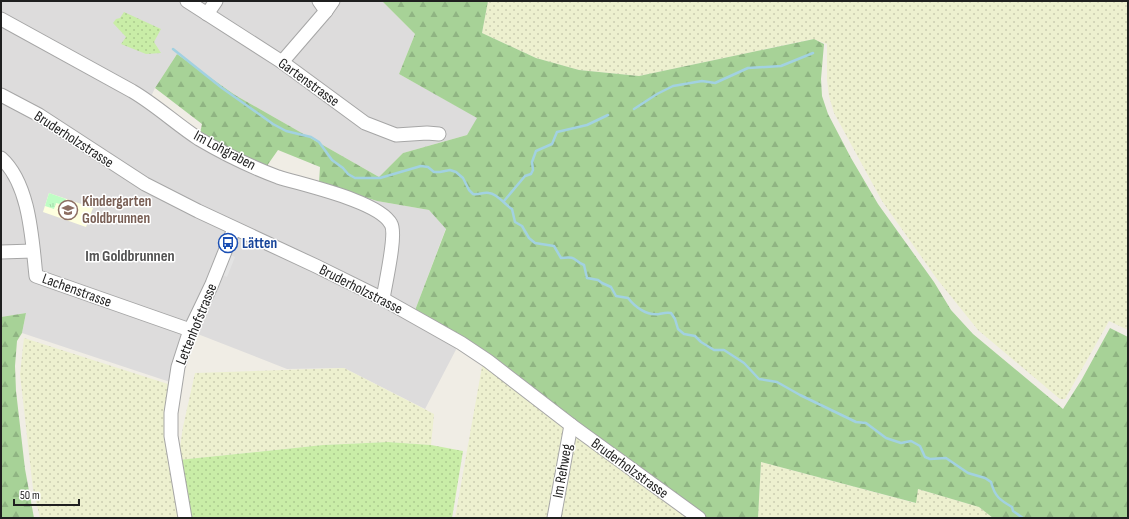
<svg xmlns="http://www.w3.org/2000/svg" width="1129" height="519" font-family="'Sofia Sans Condensed',sans-serif">
	<style>
		.residential { fill: #dddcdc }
		.education { fill: #feffdf }
		.farmland { fill: url(#farmland-dots) }
		.grass { fill: url(#grass-dots) }
		.forest { fill: url(#forest-firs) }
		.park { fill: url(#park-tufts) }
		.parking { fill: #e3e3e3 }
		.lines { fill: none; stroke-linecap: round; stroke-linejoin: round }
		.stream { stroke: #a2d1e1; stroke-width: 2.5 }
		.minor-casing { stroke: #a6a6a6; stroke-width: 15 }
		.minor { stroke: #fff; stroke-width: 13 }
		.labels { text-anchor: middle; stroke-width: 3; stroke-linejoin: round; paint-order: stroke }
		.street-label { font-size: 15px; fill: #1f1f1f; stroke: #fff }
		.education-label { font-size: 15px; font-weight: bold; fill: #785e54; stroke: #fff; text-anchor: start }
		.transit-label { font-size: 15px; font-weight: bold; fill: #164399; stroke: #fff; text-anchor: start }
		.neighbourhood-label { font-size: 16px; font-weight: bold; fill: #525252; stroke: #fff }
	</style>
	<defs>
		<pattern id="farmland-dots" width="8" height="8" patternUnits="userSpaceOnUse"><rect width="8" height="8" fill="#edf0cf"/><path d="M2 2h.1M6 6h.1" fill="none" stroke="#cbcdb1" stroke-width="1.8" stroke-linecap="round"/></pattern>
		<pattern id="grass-dots" width="8" height="8" patternUnits="userSpaceOnUse"><rect width="8" height="8" fill="#c9eda7"/><path d="M2 2h.1M6 6h.1" fill="none" stroke="#accb8f" stroke-width="1.8" stroke-linecap="round"/></pattern>
		<pattern id="forest-firs" width="22" height="20" patternUnits="userSpaceOnUse"><rect width="22" height="20" fill="#a7d297"/><path d="M5 1l3.5 6h-7zM16 11l3.5 6h-7z" fill="#8fb482"/></pattern>
		<pattern id="park-tufts" width="24" height="20" patternUnits="userSpaceOnUse"><rect width="24" height="20" fill="#bffdc5"/><path d="M3 7l-1-3M5 7V3M7 7l1-3M15 17l-1-3M17 17v-4M19 17l1-3" fill="none" stroke="#a4d8a9"/></pattern>
	</defs>
	<rect width="100%" height="100%" fill="#f0ede5"/>
	<!-- residential -->
	<path class="residential" d="M1,1h381l33,33 -16,40 79,44 -11,17 -64,18 -24,24 -144,-82 -58,-41 -22,34 -6,13 89,58 139,42 52,9 17,18 -32,85 47,27 -36,69 -81,-41 -57,1 -97,-38 -14,53 -154,-51 4,-20 -25,4z"/>
	<!-- education -->
	<path class="education" d="M49,193l44,15 -7,19 -43,-15z"/>
	<!-- farmland -->
	<g class="farmland">
		<path d="M488,1h640v329l-19,-9 -44,78h-5l-82,-69 -41,-51 -55,-78 -48,-88 -5,-17 -2,-16v-36l-14,-5 -174,37 -60,-6 -43,-12 -54,-25z"/>
		<path d="M24,338l147,47 11,133h-142l-7,-29 -13,-115z"/>
		<path d="M483,361l210,157h-238z"/>
		<path d="M344,368l90,46 -3,31 -43,-3 -65,3 -145,15 5,-33 12,-54z"/>
		<path d="M761,462l154,41 3,-14 61,18 14,11h-235z"/>
	</g>
	<!-- grass -->
	<g class="grass">
		<path d="M124,12l37,17 -7,13 7,11 -15,1 -25,-10 5,-7 -13,-14 3,-4 4,-1z"/>
		<path d="M388,442l43,3 32,6 -11,67h-264l-10,-58 145,-15z"/>
	</g>
	<!-- forest -->
	<g class="forest">
		<path d="M382,1h106l-6,32 54,25 43,12 60,6 175,-37 10,5 -3,35 1,17 6,18 23,44 27,46 56,78 17,28 22,24 90,75 19,-30 28,-51 18,9v181h-135l-14,-11 -61,-18 -2,14 -155,-41 -3,56h-56l-288,-205 32,-84 -17,-19 -52,-9 -58,-18 1,-16 -42,-17 -14,20 -65,-32 3,-14 -47,-36 22,-34 58,41 144,82 24,-24 64,-18 10,-17 -78,-44 16,-40z"/>
		<path d="M26,313l-4,20 -5,8 -2,25 1,25 9,78 9,49h-33v-201z"/>
	</g>
	<!-- park -->
	<path class="park" d="M49,193l17,6 -2,6 -8,-2 -2,6 -9,-3z"/>
	<!-- parking -->
	<path class="parking" d="M228,254l7,3 -8,20 -7,-3z"/>
	<g class="lines">
		<!-- stream -->
		<g class="stream">
			<path d="M173,49l49,39 51,36 13,7 25,6 8,5 13,18 11,8 5,6 7,4h25l41,-12 7,1 6,5h6l10,-2 6,2 7,6 6,12 4,4c6,1 10,-2 16,-1 9,1 16,12 23,16l3,13 7,4 7,12 6,5 19,3 7,12c17,-2 11,2 23,7l3,13 11,2 4,3 9,4 5,9 12,2c7,9 19,18 31,16 5,-1 7,-2 12,-1l4,6 3,10 6,5 11,2 6,6 13,8h10l20,13 15,16 18,3 23,13 56,27 10,1 20,15 15,5 10,-2 9,5 5,11 5,2 16,-1 22,15 17,5 6,4c4,15 9,18 21,25l1,4 10,7"/>
			<path d="M634,109l23,-15 16,-8 29,-5 13,2 33,-15 33,-2 32,-13"/>
			<path d="M504,201l21,-25 6,-2 2,-4 -1,-8 4,-11 16,-7 5,-12 30,-7 21,-10"/>
		</g>
		<!-- minor casing -->
		<g class="minor-casing">
			<g id="minor">
				<path d="M187,1l95,61 83,61 31,12 31,-2 12,1"/>
				<path d="M319,1l7,10"/>
				<path d="M207,14l9,-13"/>
				<path d="M1,19l131,72c24,14 44,33 67,48 22,13 55,29 79,38 25,8 101,24 113,47 6,10 -6,61 -8,75"/>
				<path d="M282,62l44,-51 7,-10"/>
				<path d="M1,95l38,20 106,69 53,27 118,55 67,33 78,44 27,18 83,64 128,93"/>
				<path d="M1,158c29,26 31,82 35,118l154,54"/>
				<path d="M1,252l32,-1"/>
				<path d="M185,518l-14,-82v-23l7,-46 12,-37 22,-46 22,-55"/>
				<path d="M554,518l17,-93"/>
			</g>
		</g>
		<!-- minor -->
		<use href="#minor" class="minor"/>
	</g>
	<!-- icons -->
	<defs>
		<g id="school-ring" transform="scale(1)"><circle r="9.5" fill="#fff" stroke="#8d6e63" stroke-width="1.5"/><path d="M0-5L7-2L0 1L-7-2ZM-4 1L0 2.5L4 1V4Q0 6-4 4Z" fill="#8d6e63"/></g>
		<g id="bus-ring" transform="scale(1)"><circle r="9.5" fill="#fff" stroke="#1a4fb4" stroke-width="1.5"/><path d="M-5-6H5V4H4V6H2V4H-2V6H-4V4H-5ZM-3.5-4V0h7V-4ZM-3.5 1.2v1.5H-2V1.2ZM2 1.2v1.5H3.5V1.2Z" fill="#1a4fb4"/></g>
	</defs>
	<g fill-rule="evenodd">
		<use href="#school-ring" x="68" y="210"/>
		<use href="#bus-ring" x="228" y="243"/>
	</g>
	<g class="labels">
		<!-- street labels -->
		<g class="street-label">
			<text transform="translate(309 82) rotate(36)" y="5">Gartenstrasse</text>
			<text transform="translate(74 139) rotate(33)" y="5">Bruderholzstrasse</text>
			<text transform="translate(225 150) rotate(28)" y="5">Im Lohgraben</text>
			<text transform="translate(361 289) rotate(27)" y="5">Bruderholzstrasse</text>
			<text transform="translate(77 290) rotate(20)" y="5">Lachenstrasse</text>
			<text transform="translate(196 324) rotate(-68)" y="5">Lettenhofstrasse</text>
			<text transform="translate(630 468) rotate(36)" y="5">Bruderholzstrasse</text>
			<text transform="translate(562 471) rotate(-80)" y="5">Im Rehweg</text>
		</g>
		<!-- education labels -->
		<g class="education-label">
			<text x="82" y="206">Kindergarten<tspan x="82" dy="17">Goldbrunnen</tspan></text>
		</g>
		<!-- transit labels -->
		<g class="transit-label">
			<text x="242" y="248">Lätten</text>
		</g>
		<!-- neighbourhood labels -->
		<g class="neighbourhood-label">
			<text x="130" y="261">Im Goldbrunnen</text>
		</g>
	</g>
	<!-- border -->
	<rect width="1129" height="519" fill="none" stroke="#1f1f1f" stroke-width="4"/>
	<!-- scale -->
	<path d="M14 499v6h65v-6" fill="none" stroke="#1f1f1f" stroke-width="2"/>
	<text x="20" y="499" font-size="12" fill="#1f1f1f" stroke="#ffffff" stroke-width="3" paint-order="stroke">50 m</text>
</svg>
